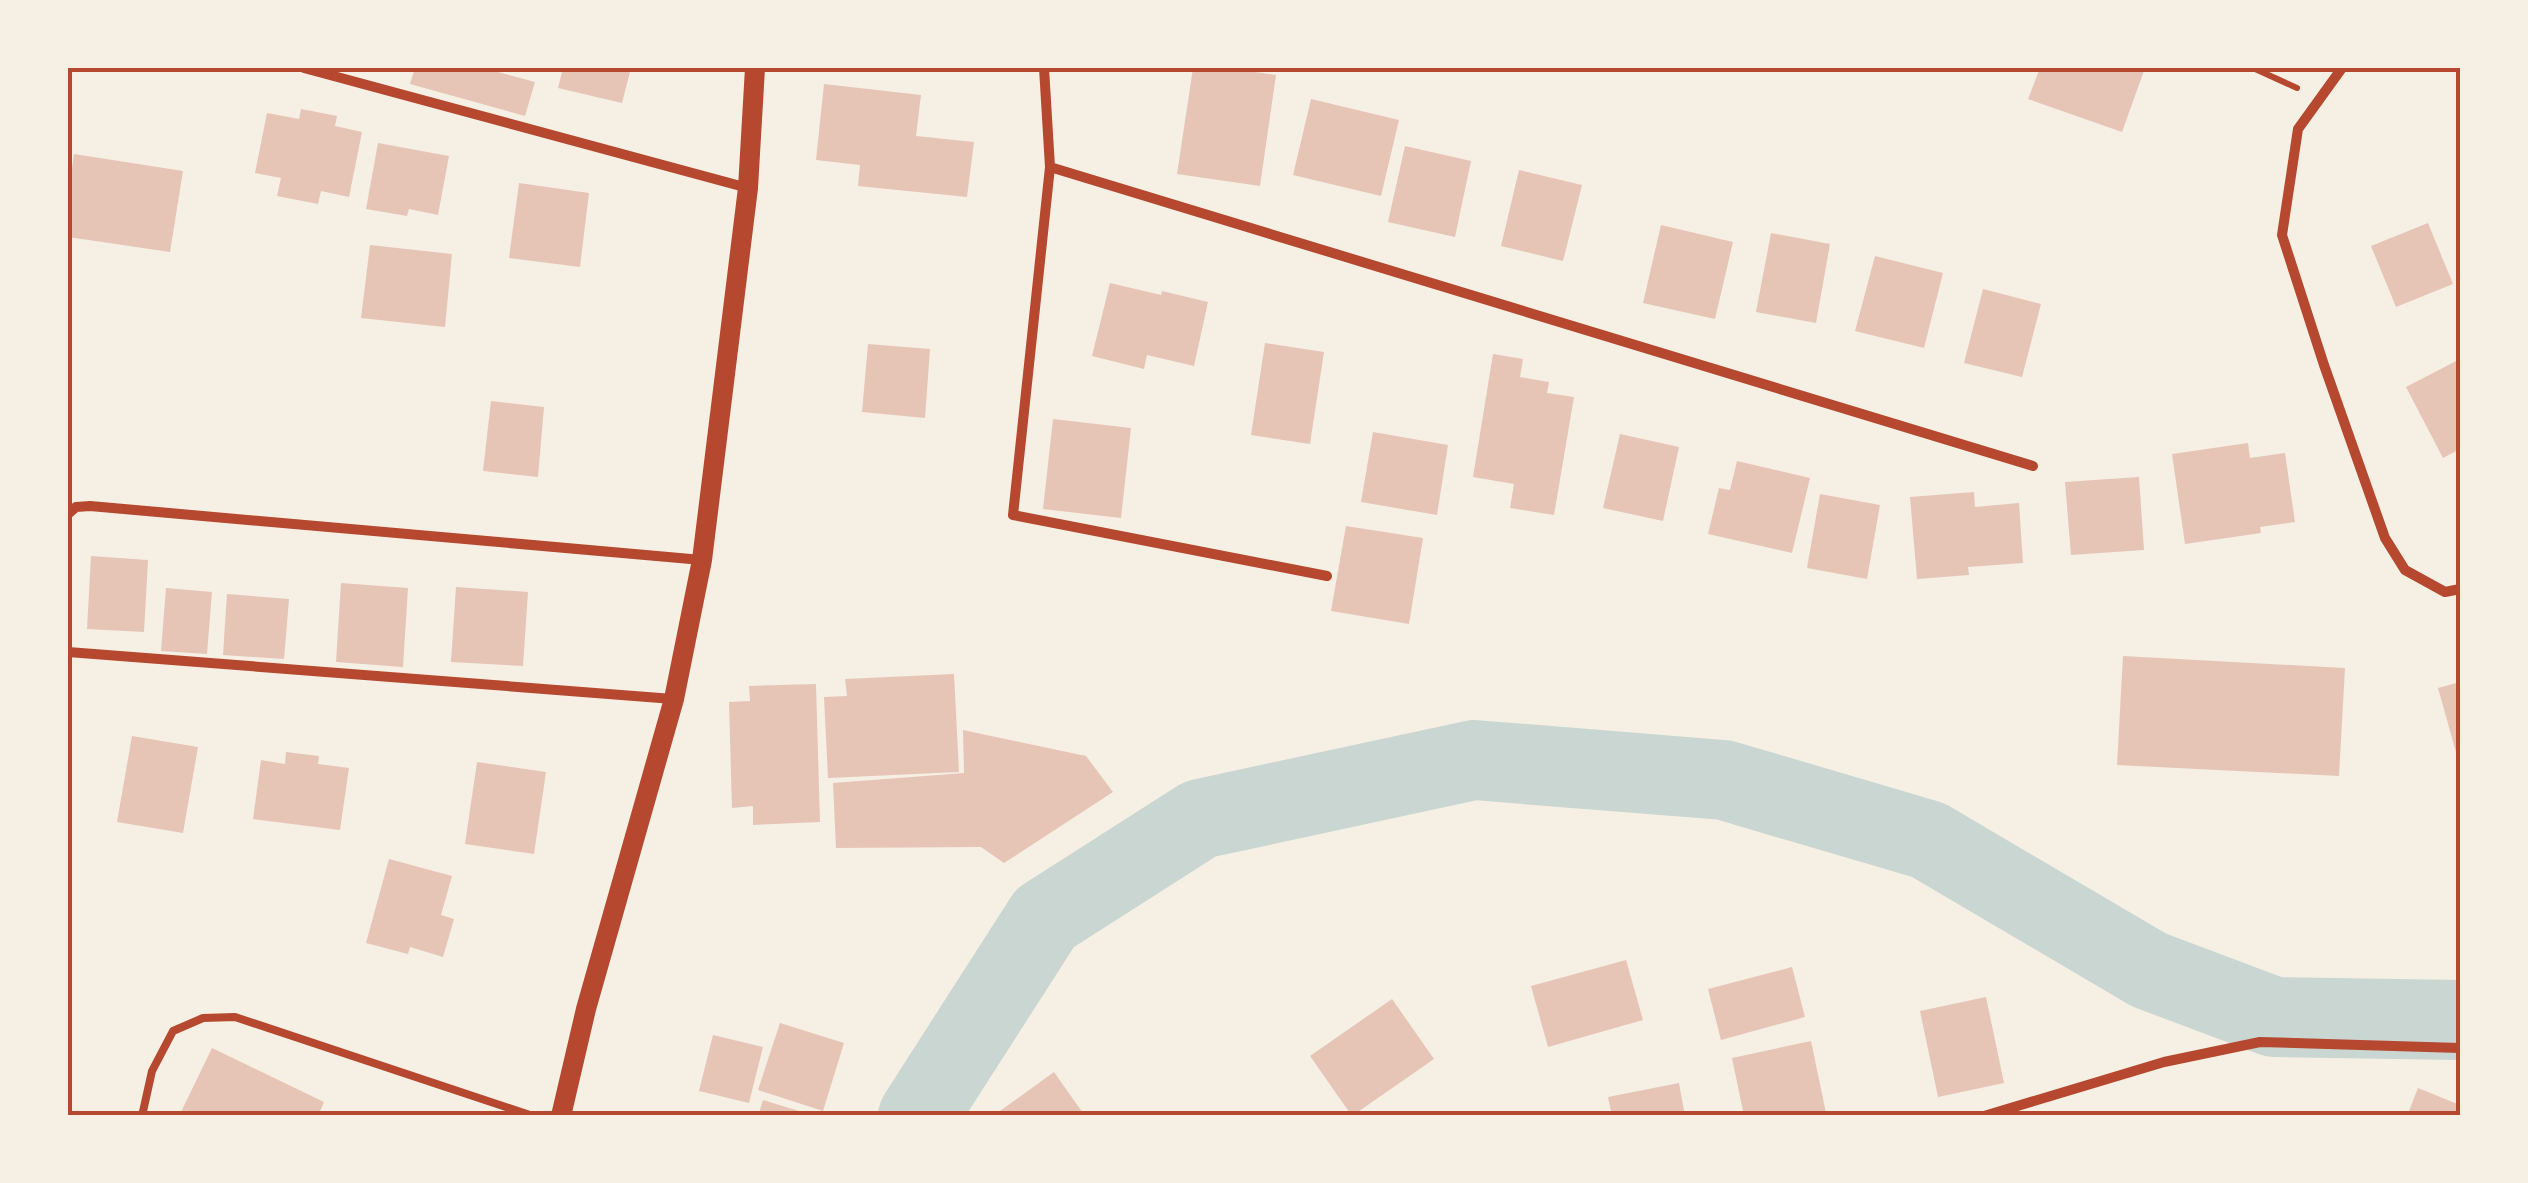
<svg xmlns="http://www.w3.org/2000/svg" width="2528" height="1183" font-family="Cabin,sans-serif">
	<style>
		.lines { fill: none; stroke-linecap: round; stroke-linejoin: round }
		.river { stroke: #c9d6d2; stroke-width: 80 }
		.building { fill: #e6c5b7 }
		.path { stroke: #b5482f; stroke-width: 6 }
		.service { stroke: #b5482f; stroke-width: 8 }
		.minor { stroke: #b5482f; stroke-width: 10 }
		.secondary { stroke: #b5482f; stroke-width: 20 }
		.neatline { fill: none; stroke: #b5482f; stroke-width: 4 }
	</style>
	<rect width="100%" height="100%" fill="#f6efe4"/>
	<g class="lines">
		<!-- river -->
		<path class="river" d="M918,1116l127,-198 155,-99 274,-59 250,20 204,60 221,130 125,47 186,3"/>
	</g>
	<!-- building -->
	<g class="building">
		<path d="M415,68h68l52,14 -10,34 -115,-32z"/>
		<path d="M563,68h68l-9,35 -64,-15z"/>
		<path d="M1193,68h36l47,7 -16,111 -83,-12z"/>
		<path d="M2040,68h105l-23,64 -94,-33z"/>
		<path d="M824,84l97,11 -5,41 58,6 -7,55 -109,-11 2,-21 -44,-5z"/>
		<path d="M1311,99l88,21 -18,76 -88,-21z"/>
		<path d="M301,109l36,7 -2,10 27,6 -13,65 -28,-6 -3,13 -41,-8 4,-18 -26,-5 12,-60 32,6z"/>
		<path d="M378,143l71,13 -11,59 -29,-6 -2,7 -41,-7z"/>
		<path d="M1405,146l66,15 -16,76 -67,-15z"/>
		<path d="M74,154l109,17 -13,81 -102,-15v-41z"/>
		<path d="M1519,170l63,15 -19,76 -62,-15z"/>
		<path d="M519,183l70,10 -9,74 -71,-9z"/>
		<path d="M2428,223l25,61 -57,23 -25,-61z"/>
		<path d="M1661,225l72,17 -18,77 -72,-16z"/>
		<path d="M1771,233l59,11 -14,79 -60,-11z"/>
		<path d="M370,245l82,9 -7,73 -84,-9z"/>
		<path d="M1875,256l68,17 -19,75 -69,-17z"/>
		<path d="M1110,283l51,12 1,-4 46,11 -14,64 -47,-11 -3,14 -52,-13z"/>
		<path d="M1983,289l58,15 -19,73 -58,-14z"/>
		<path d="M1265,343l59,9 -14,92 -59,-9z"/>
		<path d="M868,344l62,5 -5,69 -63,-6z"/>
		<path d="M1493,354l30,5 -3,18 29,5 -2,11 27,4 -20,118 -44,-7 4,-24 -41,-7z"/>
		<path d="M2460,359v90l-17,9 -37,-71z"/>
		<path d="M491,401l53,6 -6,70 -55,-6z"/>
		<path d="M1053,419l78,9 -10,90 -78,-9z"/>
		<path d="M1373,432l75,13 -11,70 -76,-13z"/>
		<path d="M1620,434l59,13 -16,74 -60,-13z"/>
		<path d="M2248,443l2,15 35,-5 10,69 -35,5 1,6 -76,11 -13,-90z"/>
		<path d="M1737,461l73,17 -18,75 -84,-19 11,-46 11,2z"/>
		<path d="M2139,477l5,73 -73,5 -6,-73z"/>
		<path d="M1974,492l1,15 44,-4 4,60 -55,4 1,8 -52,4 -7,-82z"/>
		<path d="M1820,494l60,11 -13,74 -60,-11z"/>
		<path d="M1346,526l77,12 -14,86 -78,-13z"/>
		<path d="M91,556l57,4 -4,72 -57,-3z"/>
		<path d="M341,583l67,5 -5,79 -67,-5z"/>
		<path d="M456,587l72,5 -5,74 -72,-4z"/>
		<path d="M166,588l46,4 -5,62 -46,-3z"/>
		<path d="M227,594l62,5 -5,60 -61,-4z"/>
		<path d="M2123,656l222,12 -6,108 -222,-11z"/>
		<path d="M954,674l5,98 -131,6 -4,-81 23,-1 -2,-17z"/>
		<path d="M2460,682v81h-1l-21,-75z"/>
		<path d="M816,684l4,138 -67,3v-19l-21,2 -3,-106 21,-1 -1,-15z"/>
		<path d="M963,730l123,26 27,36 -109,71 -23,-16 -145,1 -3,-65 131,-10z"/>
		<path d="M132,736l66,11 -15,86 -66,-11z"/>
		<path d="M286,752l33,4 -1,8 31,4 -9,62 -87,-11 8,-59 24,4z"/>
		<path d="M477,762l69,10 -12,82 -69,-10z"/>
		<path d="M389,859l63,17 -11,39 13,4 -11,38 -33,-10 -2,7 -42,-11z"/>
		<path d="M1626,960l17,60 -95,27 -17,-61z"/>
		<path d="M1792,967l13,50 -84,23 -13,-51z"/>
		<path d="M1986,997l18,86 -66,14 -18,-86z"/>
		<path d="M1392,999l42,60 -82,57 -42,-60z"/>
		<path d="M780,1023l64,20 -21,68 -65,-21z"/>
		<path d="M713,1035l50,12 -14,56 -50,-12z"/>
		<path d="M1811,1041l15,72 -11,3h-71l-12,-58z"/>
		<path d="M212,1048l112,54 -6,14h-139z"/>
		<path d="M1054,1072l31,44h-92z"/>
		<path d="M1679,1083l6,33h-73l-4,-19z"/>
		<path d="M2418,1088l42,17v11h-53z"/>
		<path d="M763,1100l49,15v1h-54z"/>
	</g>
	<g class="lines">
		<!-- path -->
		<path class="path" d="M2253,68l44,20"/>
		<!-- service -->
		<path class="service" d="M142,1116l10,-45 21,-40 30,-13 32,-1 298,99"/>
		<!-- minor -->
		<g class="minor">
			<path d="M304,68l444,120"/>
			<path d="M1044,68l6,99 983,299"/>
			<path d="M2342,68l-44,61 -16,106 42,130 61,173 20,32 40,22 15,-3"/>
			<path d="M1050,167l-37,348 314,61"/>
			<path d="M68,514l8,-7 14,-1 612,54"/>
			<path d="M68,652l605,47"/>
			<path d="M1984,1116l180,-54 96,-20 200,6"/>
		</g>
		<!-- secondary -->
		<path class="secondary" d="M561,1116l25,-107 88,-310 28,-139 46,-372 7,-120"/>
	</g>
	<!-- border -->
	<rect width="2528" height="1183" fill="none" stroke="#f6efe4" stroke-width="140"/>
	<rect x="70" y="70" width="2388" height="1043" class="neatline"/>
</svg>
